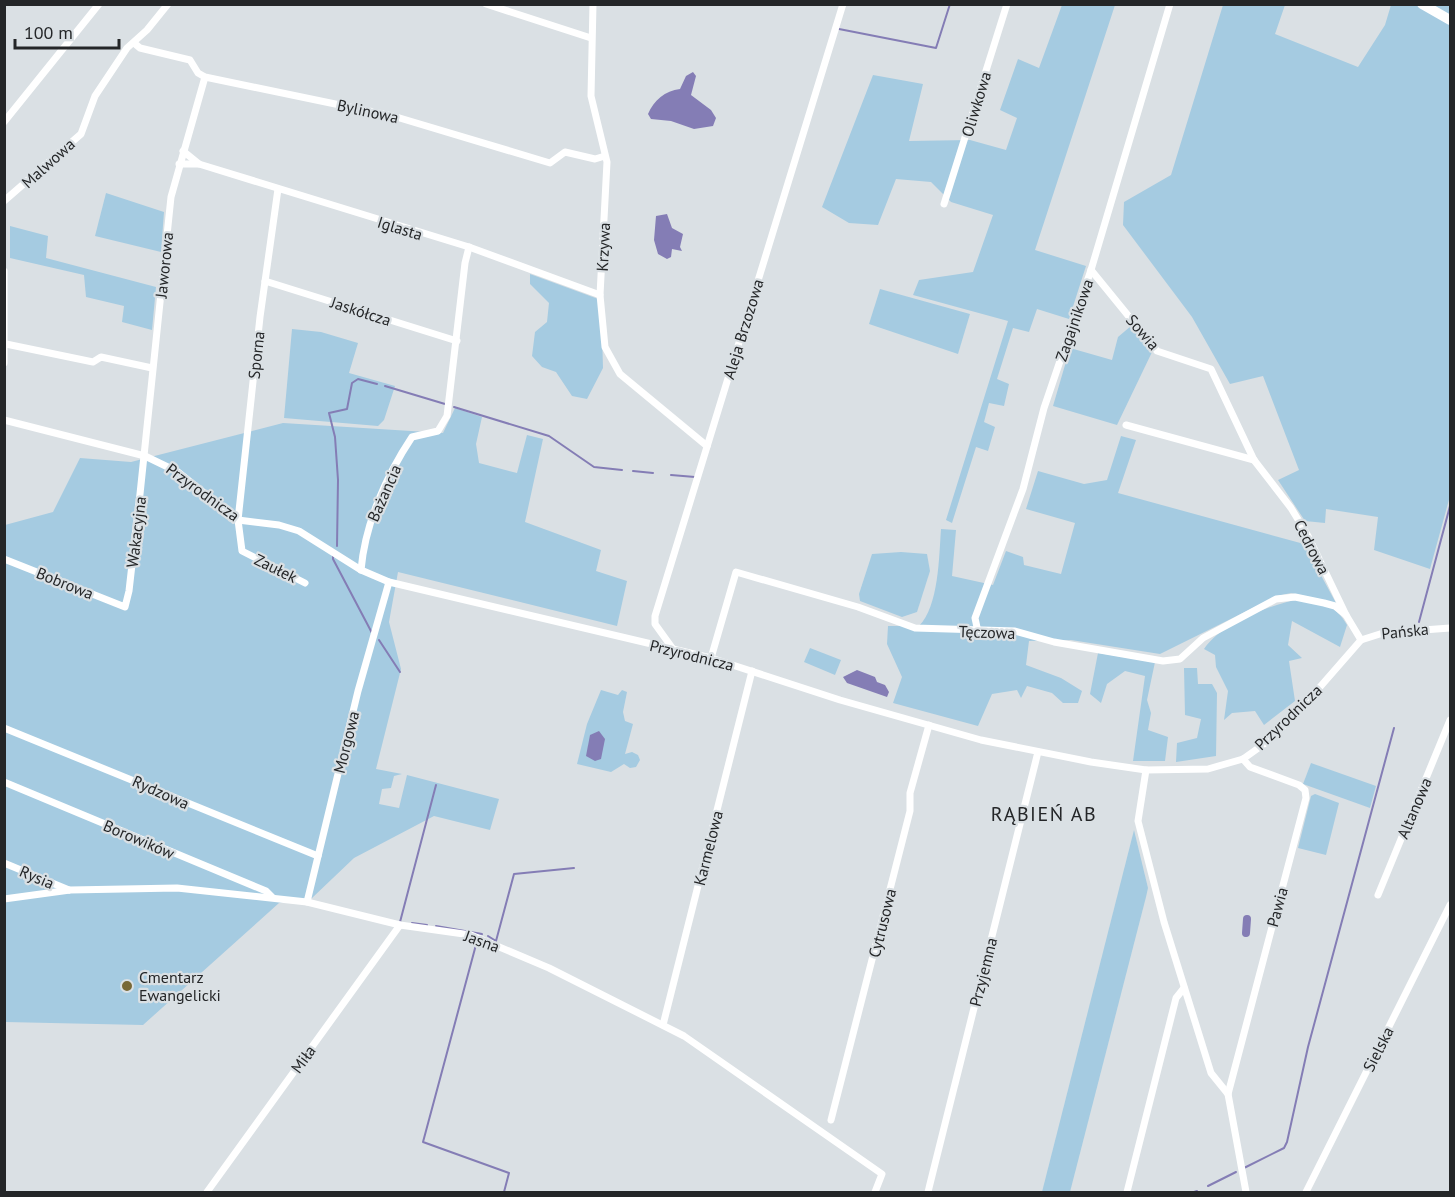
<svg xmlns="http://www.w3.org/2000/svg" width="1455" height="1197" font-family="'PT Sans',sans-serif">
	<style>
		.green { fill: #a5cbe1 }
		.water { fill: #847db5 }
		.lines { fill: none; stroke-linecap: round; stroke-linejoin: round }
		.stream { stroke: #847db5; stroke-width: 2 }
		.canal { stroke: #847db5; stroke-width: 8 }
		.street { stroke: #fff; stroke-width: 7 }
		.secondary { stroke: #fff; stroke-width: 10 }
		.poi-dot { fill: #786836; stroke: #dae0e4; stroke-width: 2 }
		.labels { text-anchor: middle; stroke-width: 4.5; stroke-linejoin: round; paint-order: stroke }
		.street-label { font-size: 16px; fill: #242628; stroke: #dae0e4 }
		.poi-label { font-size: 16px; fill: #242628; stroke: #dae0e4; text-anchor: start }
		.quarter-label { font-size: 20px; letter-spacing: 1.5px; fill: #242628; stroke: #dae0e4 }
	</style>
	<rect width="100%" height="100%" fill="#dae0e4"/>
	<!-- green -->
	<g class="green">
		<path d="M1062,5h53l-80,245 51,16 -17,53 -32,-10 -8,23 -16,-4 -16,51 12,5 -5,22 -15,-3 -5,19 11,5 -7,24 -12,-4 -24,76 -6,-3 62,-199 -95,-26 6,-15 54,-8 20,-57 -42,-13 -20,-20 -35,-3 -18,46 -29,-2 -27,-16 51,-132 50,9 -14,57 61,-1 36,10 11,-32 -17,-8 18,-51 21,9z"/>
		<path d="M1223,5h62l-10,29 83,33 27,-42 6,-20h59v491l-20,73 -56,-19 4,-33 -52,-8 -1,14 -20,-2 -27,-41 21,-10 -36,-94 -33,8 -38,-67 -69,-92 1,-23 47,-27z"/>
		<path d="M106,193l58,19 -3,40 -66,-16z"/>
		<path d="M10,226l38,10 -2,22 110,29 -4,43 -30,-8 2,-16 -38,-9 -2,-22 -74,-17z"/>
		<path d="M530,274l71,26 2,68 -16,31 -15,-3 -16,-24 -14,-5 -10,-11 3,-24 12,-10 2,-19 -19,-19z"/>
		<path d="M880,289l90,25 -12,40 -89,-30z"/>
		<path d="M1131,326l22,24 -36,75 -64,-19 17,-58 42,12 6,-23z"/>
		<path d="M292,329l29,3 37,11 -9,30 46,13 -11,34 -6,6 -94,-8z"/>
		<path d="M455,408l27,9 -6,27 3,19 38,10 10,-38 16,4 -18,83 76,28 -5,21 31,10 -10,45 -219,-54 -9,50 12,47 -25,100 26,5 -8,2 -3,12 -9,1 -3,15 20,4 8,-33 92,24 -9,31 -56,-14 -80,42 -42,40 -33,5 -136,122 -138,-3v-497l48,-13 27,-54 51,4 152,-39 160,10z"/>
		<path d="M1121,436l15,4 -18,53 186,51 32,59 -45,-10 -14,3 -117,58 -89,-14 -42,1 -3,24 35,13 21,13 -4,12h-15l-11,-10 -25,-7 -6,12 -4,-8 -25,4 -14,32 -85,-23 9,-26 -15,-33 1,-18h31c20,-20 20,-70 22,-97l15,1 -4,46 41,9 13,-34 17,6 1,8 37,9 14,-51 -49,-14 12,-38 46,13 23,-4z"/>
		<path d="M901,552l26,2 3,17 -13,41 -15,5 -42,-16 -1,-7 13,-40z"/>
		<path d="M1303,598c21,7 32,6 44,27l-7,22 -48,-26 -4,24 14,13 -13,3 6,40 -31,24 -9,-14 -23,2 -8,7 4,-29 -12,-24 -1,-12 -11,-6c21,-29 65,-43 99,-51z"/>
		<path d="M810,648l31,12 -6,15 -31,-13z"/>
		<path d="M1098,653l57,9 -8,38 4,13 -3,17 20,7 -3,24h-32l12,-85 -20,-5 -18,13 -6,19 -11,-9z"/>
		<path d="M1184,668h13l1,16h14l5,9 -1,63 -40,6 1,-19 20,-5 4,-19 -16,-4z"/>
		<path d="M601,690l17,5 4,-5 5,2 -4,20 2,9 8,3 -8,30 7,-2 6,3 2,5 -4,7 -6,1 -6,-4 -13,8 -34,-8 10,-40z"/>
		<path d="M1311,763l65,23 -6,22 -67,-24z"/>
		<path d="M1315,794l24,9 -13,52 -28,-7 13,-52z"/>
		<path d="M1134,830l14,58 -2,9 -76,295h-28z"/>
	</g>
	<!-- water -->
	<g class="water">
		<path d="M693,72l3,4 -5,19 20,15 5,8 -3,8 -19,3 -23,-8 -20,-2 -3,-5c6,-14 17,-23 32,-25l6,-13z"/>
		<path d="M667,214l5,14 11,6 -3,13 2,4 -10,-2 -1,8 -4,2 -9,-5 -4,-14 2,-24z"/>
		<path d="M857,670l18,7 2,5 8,3 4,7 -2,5 -40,-14 -4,-6z"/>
		<path d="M599,731l6,8 -4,20 -6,2 -9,-5 4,-21z"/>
	</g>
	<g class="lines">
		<!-- stream -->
		<g class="stream">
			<path d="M839,29l97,19 14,-44"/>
			<path d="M385,386l60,18"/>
			<path d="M454,407l95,29 45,31 28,3"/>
			<path d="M633,471l20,2"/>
			<path d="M671,475l24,2"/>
			<path d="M337,546l1,-66 -3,-43 -6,-24 18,-4 5,-26 6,-4 19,5"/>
			<path d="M333,555v4l39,74"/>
			<path d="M1419,622l31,-116"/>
			<path d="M379,640l21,32"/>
			<path d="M400,922l36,-137"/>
			<path d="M412,923l15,2"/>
			<path d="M436,926l46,8"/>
			<path d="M488,936l8,5 18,-67 60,-6"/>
			<path d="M477,941l-54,201 86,31 -5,19"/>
			<path d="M1244,1168l40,-20 3,-6 21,-95 86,-319"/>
			<path d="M1208,1186l28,-14"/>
			<path d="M1194,1192l3,-1"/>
		</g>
		<!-- canal -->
		<path class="canal" d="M1246,933l1,-14"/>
		<!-- street -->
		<g class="street">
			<path d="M486,4l105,34"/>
			<path d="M593,4l-2,92 16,66 -7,133 5,52 15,27 87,72"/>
			<path d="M134,43l6,5 50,12 8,13 7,4 188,39 157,47 15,-11 30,7 10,-3"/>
			<path d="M4,122l95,-118"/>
			<path d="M183,151l16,13 270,83 131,48"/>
			<path d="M179,164h20"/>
			<path d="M278,189l-18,128 -22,203 4,31 63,32"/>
			<path d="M4,201l77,-67 14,-38 32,-48 20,-18 21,-26"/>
			<path d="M944,204l63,-200"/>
			<path d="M1091,270l66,81 54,18 43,91 37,48 17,28 38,79 15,25"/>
			<path d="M4,271v92"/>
			<path d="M265,281l192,60"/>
			<path d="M6,344l87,18 8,-5 51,11"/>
			<path d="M4,420l141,36 33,16 60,48 41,5 20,6 62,39 28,12 322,76 129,42 141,40 110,22 55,8 62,-1 35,-10 21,-15 35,-33 62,-71 22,-7 67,-5"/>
			<path d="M1126,425l128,35"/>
			<path d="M4,559l121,48 4,-16 11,-97 31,-297 34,-120"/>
			<path d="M361,570c4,-46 25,-94 51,-133l26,-6 9,-15 18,-153 4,-16"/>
			<path d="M978,632l-3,-14 48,-129 21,-81 47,-138 79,-266"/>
			<path d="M673,649l-18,-25v-8l188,-612"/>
			<path d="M711,658l25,-86 122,35 57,21 100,3 39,11 109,19 17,-2 23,-21 73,-39 19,-2 29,6 11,3 11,9"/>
			<path d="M4,728l314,128"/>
			<path d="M1243,759l7,8 49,18 6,5 1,8 -78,296 18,98"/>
			<path d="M1146,770l-8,51 26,101 47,151 17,21"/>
			<path d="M4,782l262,109 6,6"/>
			<path d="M4,863l65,27"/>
			<path d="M1378,895l72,-175"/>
			<path d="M4,899l66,-9 107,-2 130,14 93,23 71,10 78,33 135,68 198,138 -7,18"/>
			<path d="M307,902l51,-211 31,-109"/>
			<path d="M663,1025l89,-354"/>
			<path d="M831,1120l79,-309v-18l19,-68"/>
			<path d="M207,1192l193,-267"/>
			<path d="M928,1192l110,-440"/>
			<path d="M1127,1192l49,-194 8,-10"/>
			<path d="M1306,1192l144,-287"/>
		</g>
		<!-- secondary -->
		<path class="secondary" d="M1422,4l28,16"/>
	</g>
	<!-- markers -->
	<circle class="poi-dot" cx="127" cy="986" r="6"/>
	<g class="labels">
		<!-- street labels -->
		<g class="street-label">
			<text transform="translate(976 104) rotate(-73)" y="6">Oliwkowa</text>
			<text transform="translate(368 111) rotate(12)" y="6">Bylinowa</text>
			<text transform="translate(48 163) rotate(-42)" y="6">Malwowa</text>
			<text transform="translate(400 228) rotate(17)" y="6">Iglasta</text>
			<text transform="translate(603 247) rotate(-87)" y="6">Krzywa</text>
			<text transform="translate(164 265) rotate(-84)" y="6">Jaworowa</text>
			<text transform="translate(361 311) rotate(18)" y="6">Jaskółcza</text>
			<text transform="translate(1074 320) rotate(-71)" y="6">Zagajnikowa</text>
			<text transform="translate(743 329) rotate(-73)" y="6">Aleja Brzozowa</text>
			<text transform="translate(1143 332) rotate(49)" y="6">Sowia</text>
			<text transform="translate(256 355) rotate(-84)" y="6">Sporna</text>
			<text transform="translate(203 492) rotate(36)" y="6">Przyrodnicza</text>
			<text transform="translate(384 493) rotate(-66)" y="6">Bażancia</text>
			<text transform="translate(136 532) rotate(-83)" y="6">Wakacyjna</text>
			<text transform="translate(1312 547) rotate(63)" y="6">Cedrowa</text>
			<text transform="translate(276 568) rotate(26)" y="6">Zaułek</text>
			<text transform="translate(65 583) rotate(22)" y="6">Bobrowa</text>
			<text transform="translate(1405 631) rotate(-6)" y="6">Pańska</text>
			<text transform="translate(987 632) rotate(2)" y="6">Tęczowa</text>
			<text transform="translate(692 655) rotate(14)" y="6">Przyrodnicza</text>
			<text transform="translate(1288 717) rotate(-44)" y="6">Przyrodnicza</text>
			<text transform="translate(346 742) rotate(-76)" y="6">Morgowa</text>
			<text transform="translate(161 792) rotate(24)" y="6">Rydzowa</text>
			<text transform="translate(1414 808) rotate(-67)" y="6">Altanowa</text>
			<text transform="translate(139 839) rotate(23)" y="6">Borowików</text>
			<text transform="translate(708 848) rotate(-76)" y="6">Karmelowa</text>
			<text transform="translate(37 877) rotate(23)" y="6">Rysia</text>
			<text transform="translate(1277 907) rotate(-75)" y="6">Pawia</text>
			<text transform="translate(882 923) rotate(-76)" y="6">Cytrusowa</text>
			<text transform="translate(482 941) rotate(20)" y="6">Jasna</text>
			<text transform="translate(983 972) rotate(-76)" y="6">Przyjemna</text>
			<text transform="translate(1378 1049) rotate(-63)" y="6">Sielska</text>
			<text transform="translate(303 1059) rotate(-54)" y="6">Miła</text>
		</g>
		<!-- poi labels -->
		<g class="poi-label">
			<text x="139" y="983">Cmentarz<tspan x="139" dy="18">Ewangelicki</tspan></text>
		</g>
		<!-- quarter labels -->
		<g class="quarter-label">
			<text x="1044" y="821">RĄBIEŃ AB</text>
		</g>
	</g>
	<!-- border -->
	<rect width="1455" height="1197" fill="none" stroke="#242628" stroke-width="12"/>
	<!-- scale -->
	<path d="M15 39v9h104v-9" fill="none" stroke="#242628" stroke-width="3"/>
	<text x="24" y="39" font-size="18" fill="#242628" stroke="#dae0e4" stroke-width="4.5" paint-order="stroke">100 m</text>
</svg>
